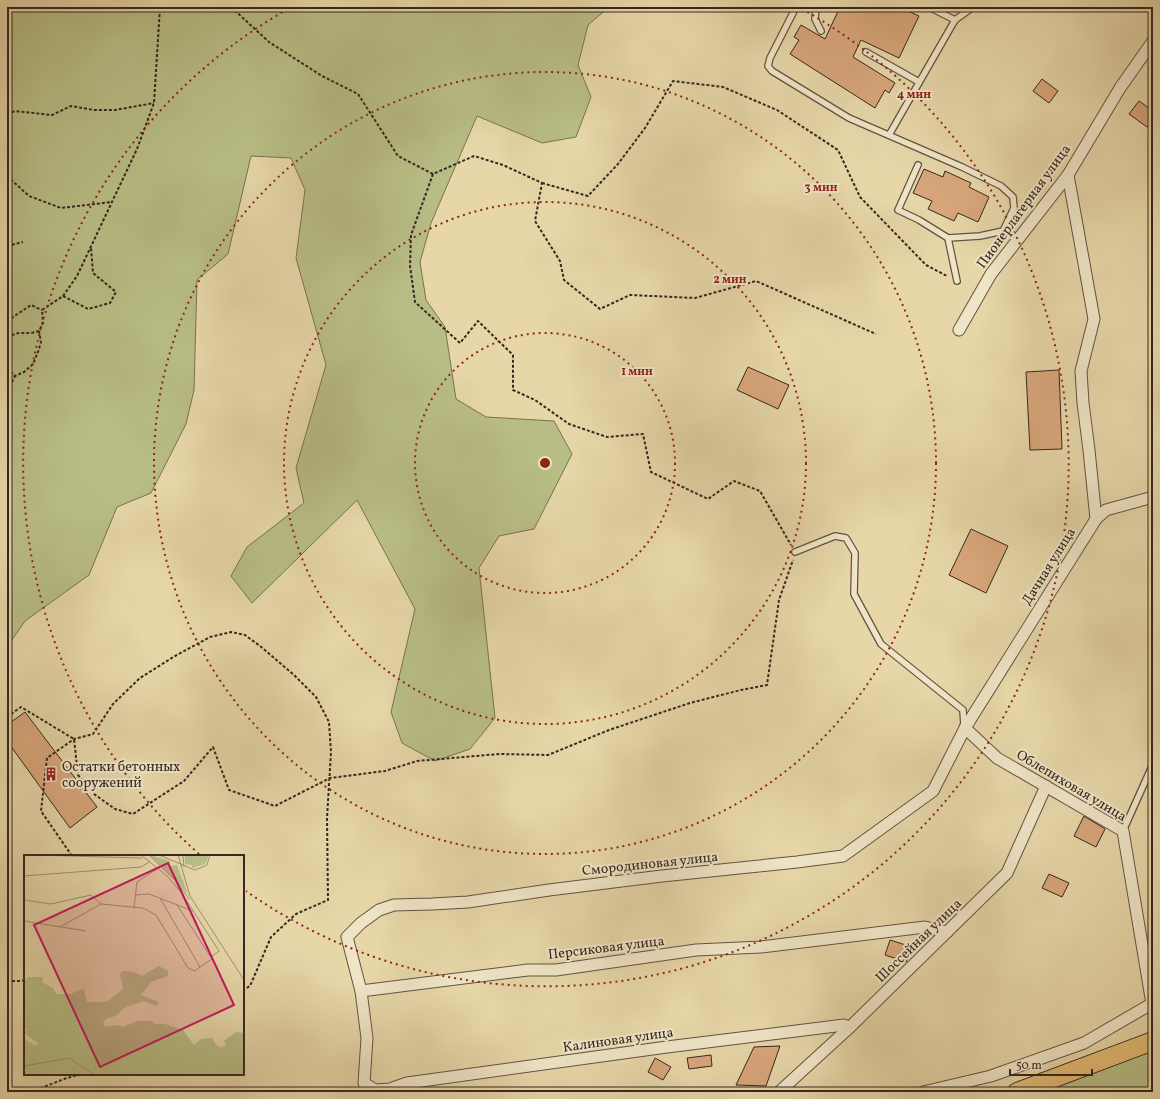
<svg xmlns="http://www.w3.org/2000/svg" width="1160" height="1099" font-family="Vollkorn,serif">
	<style>
		.green { fill: #b8bd85; stroke: #787252 }
		.building { fill: #d7a67a; stroke: #37271f }
		.lines { fill: none; stroke-linecap: round; stroke-linejoin: round }
		.lane-casing { stroke: #635341; stroke-width: 8 }
		.street-casing { stroke: #635341; stroke-width: 13 }
		.primary-casing { stroke: #37271f; stroke-width: 20 }
		.path { stroke: #37271f; stroke-width: 2; stroke-dasharray: 3 2; stroke-linecap: butt }
		.lane { stroke: #efe4c6; stroke-width: 5.5 }
		.street { stroke: #efe4c6; stroke-width: 11 }
		.primary { stroke: #e3bb74; stroke-width: 18 }
		.ring { fill: none; stroke: #8f2418; stroke-width: 2; stroke-dasharray: 2 4 }
		.labels { text-anchor: middle; stroke-width: 4; stroke-linejoin: round; paint-order: stroke }
		.street-label { font-size: 14px; fill: #37271f; stroke: #efe4c6 }
		.poi-label { font-size: 14px; fill: #37271f; stroke: #efe4c6; text-anchor: start }
		.inset-road { fill: none; stroke: #a09071; stroke-width: 1 }
		.view { fill: #c2185b; fill-opacity: 0.15; stroke: #c2185b; stroke-width: 2 }
		.inset-edge { fill: none; stroke: #37271f; stroke-width: 2 }
		.centre { fill: #8f2418; stroke: #efe4c6; stroke-width: 2 }
		.ring-label { font-size: 12px; text-anchor: middle; font-weight: bold; fill: #8f2418; stroke: #efe4c6; stroke-width: 4; stroke-linejoin: round; paint-order: stroke }
	</style>
	<rect width="100%" height="100%" fill="#e6d6a8"/>
	<filter id="stains"><feTurbulence type="fractalNoise" baseFrequency=".005" numOctaves="4"/><feColorMatrix values="0 0 0 0 .2 0 0 0 0 .09 0 0 0 0 .02 0 0 0 .5 -.17"/></filter>
	<radialGradient id="worn" r=".72"><stop offset=".6" stop-color="#630" stop-opacity="0"/><stop offset="1" stop-color="#630" stop-opacity=".3"/></radialGradient>
	<!-- green -->
	<g class="green">
		<path d="M7,7h602l-21,18 -10,40 13,32 -15,40 -34,6 -65,-27 -46,107 -11,39 6,38 19,27 11,72 30,18 68,4 18,33 -38,75 -35,7 -20,32 16,150 -25,31 -35,12 -33,-18 -11,-31 24,-103 -58,-109 -105,103 -21,-27 16,-29 57,-44 -8,-35 30,-103 -30,-107 9,-68 -14,-32 -40,-2 -23,98 -31,26 -3,110 -8,34 -35,69 -34,14 -28,68 -64,46 -18,26z"/>
		<path d="M1153,1049v43h-111z"/>
	</g>
	<!-- building -->
	<g class="building">
		<path d="M840,7h59l20,9 -20,42 -38,-18 -8,17 42,26 -6,10 -4,-3 -10,18 -85,-54 9,-14 -5,-3 7,-12 24,14z"/>
		<path d="M1042,79l16,12 -9,12 -16,-12z"/>
		<path d="M1139,101l14,10v9l-6,7 -18,-13z"/>
		<path d="M924,169l19,8 2,-6 26,12 -2,4 20,10 -11,25 -20,-9 -4,8 -26,-12 4,-8 -19,-8z"/>
		<path d="M748,367l41,18 -11,24 -41,-19z"/>
		<path d="M1059,370l3,79 -32,1 -4,-78z"/>
		<path d="M971,529l37,17 -22,47 -37,-18z"/>
		<path d="M25,712l72,95 -27,21 -63,-87v-16z"/>
		<path d="M1084,816l21,13 -9,18 -22,-11z"/>
		<path d="M1049,874l20,9 -7,14 -20,-9z"/>
		<path d="M890,940l22,7 -6,15 -21,-7z"/>
		<path d="M780,1046l-14,40 -30,-1 18,-38z"/>
		<path d="M711,1055l1,11 -23,3 -2,-11z"/>
		<path d="M655,1058l16,9 -8,13 -15,-8z"/>
	</g>
	<g class="lines">
		<!-- lane casing -->
		<g class="lane-casing">
			<g id="lane">
				<path d="M796,7l-26,51 -2,8 4,5 77,47 113,49 39,19 12,11 1,11 -11,23 -23,5 -32,2"/>
				<path d="M816,7l-1,12 6,12"/>
				<path d="M929,7l26,13"/>
				<path d="M866,52l53,30"/>
				<path d="M889,135l66,-115 18,-13"/>
				<path d="M918,165l-20,45 21,10 29,18 9,43"/>
				<path d="M795,552l40,-16 11,2 9,15 -1,41 27,50 82,66 1,16"/>
				<path d="M1123,831l30,-67"/>
			</g>
		</g>
		<!-- street casing -->
		<g class="street-casing">
			<g id="street">
				<path d="M959,330l32,-56 77,-99 52,-87 33,-47"/>
				<path d="M1096,519l10,-9 47,-13"/>
				<path d="M965,728l32,30 126,73 29,173"/>
				<path d="M361,991l-14,-54 14,-14 18,-13 15,-5 38,-1 36,-2 81,-12 113,-14 135,-14 46,-6 90,-65 32,-63 131,-209 -7,-69 -6,-47 -2,-32 13,-52 -26,-144"/>
				<path d="M849,1028l-5,-3 -177,22 -260,36 -17,6 -15,1 -11,-7 3,-45 -6,-47 167,-21h28l140,-20 65,-3 164,-20 22,5"/>
				<path d="M779,1092l70,-64 158,-155 39,-87"/>
				<path d="M923,1092l68,-16 93,-33 69,-40"/>
			</g>
		</g>
		<!-- primary casing -->
		<g class="primary-casing">
			<path id="primary" d="M1017,1092l136,-51"/>
		</g>
		<!-- path -->
		<g class="path">
			<path d="M231,7l38,35 53,34 36,18 40,62 35,18 41,-18 29,9 39,18 -7,38 25,40 4,19 36,29 30,-14 65,3 61,-17 120,53"/>
			<path d="M7,114l8,-3 37,4 19,-9 23,4h21l39,-7"/>
			<path d="M433,174l-22,61 -1,31 5,36 45,41 18,-22 35,34v35l22,10 34,24 38,13 36,-3 8,38 57,27 26,-18 26,10 31,54"/>
			<path d="M7,176l22,20 32,12 51,-6"/>
			<path d="M542,183l46,13 30,-32 27,-36 28,-47 50,6 54,23 61,40 22,47 66,68 21,11"/>
			<path d="M7,246l16,-4"/>
			<path d="M63,296l25,13 22,-6 6,-11 -23,-19 -2,-25"/>
			<path d="M7,321l24,-16 11,5"/>
			<path d="M7,337l11,-4h13l8,-2"/>
			<path d="M7,368l8,8 9,-4 9,-8 5,-12 3,-10 -2,-11 4,-8 -1,-13 21,-14 14,-20 60,-127 17,-46 6,-96"/>
			<path d="M7,391l8,-15"/>
			<path d="M7,717l14,-10 53,32 4,36 16,19 21,15 18,5 51,-33 29,-34 16,43 46,16 55,-28 55,-7 32,-10 82,-7 49,1 61,-25 81,-27 51,-13 26,-5 12,-85 14,-40"/>
			<path d="M72,856l-31,-45 6,-53 27,-19 19,-5 20,-30 27,-26 35,-22 35,-19 21,-5 14,3 15,11 34,29 22,22 13,25 2,30 -4,66 1,82 -32,14 -25,23 -21,49 -7,4"/>
			<path d="M7,981h13l5,-1"/>
			<path d="M31,1092l33,-13 17,-5"/>
		</g>
		<!-- lane -->
		<use href="#lane" class="lane"/>
		<!-- street -->
		<use href="#street" class="street"/>
		<!-- primary -->
		<use href="#primary" class="primary"/>
	</g>
	<!-- distance rings -->
	<g class="ring">
		<circle cx="545" cy="463" r="130"/>
		<circle cx="545" cy="463" r="261"/>
		<circle cx="545" cy="463" r="391"/>
		<path d="M199 854A522 522 0 0 1 288 9M802 9A522 522 0 1 1 246 891"/>
	</g>
	<!-- icons -->
	<defs>
		<g id="building-bare" transform="scale(1.08)"><path d="M-4-6H4V6H1V3H-1V6H-4ZM-2.5-4.3h1.7v1.8h-1.7ZM.8-4.3h1.7v1.8H.8ZM-2.5-1h1.7V.8h-1.7ZM.8-1h1.7V.8H.8Z" fill="#8f2418" stroke="#efe4c6" stroke-width="2.5" paint-order="stroke"/></g>
	</defs>
	<g fill-rule="evenodd">
		<use href="#building-bare" x="51" y="774"/>
	</g>
	<g class="labels">
		<!-- street labels -->
		<g class="street-label">
			<text transform="translate(1023 206) rotate(-54)" y="5">Пионерлагерная улица</text>
			<text transform="translate(1048 566) rotate(-58)" y="5">Дачная улица</text>
			<text transform="translate(1072 785) rotate(31)" y="5">Облепиховая улица</text>
			<text transform="translate(650 863) rotate(-6)" y="5">Смородиновая улица</text>
			<text transform="translate(918 940) rotate(-44)" y="5">Шоссейная улица</text>
			<text transform="translate(606 947) rotate(-7)" y="5">Персиковая улица</text>
			<text transform="translate(618 1039) rotate(-8)" y="5">Калиновая улица</text>
		</g>
		<!-- poi labels -->
		<g class="poi-label">
			<text x="62" y="771">Остатки бетонных<tspan x="62" dy="16">сооружений</tspan></text>
		</g>
	</g>
	<!-- overview -->
	<g transform="translate(24 855)">
		<rect width="220" height="220" fill="#e6d6a8"/>
		<path d="M126,0l20,6 -1,5 8,-1 11,29zM161,0h23v3l-3,6 -13,4v-3l-7,-1zM135,111l9,5v5l-17,6 -10,13 18,7 -2,4 -13,-5 -18,6 -11,9 -9,3 -3,4 2,4 13,-2 5,2 14,-6h15l3,3h10l18,6 11,15 7,-6 11,-1 5,8 5,1 4,-2 -2,-4 12,-9 8,1v42h-220v-36l11,6 4,-1 -15,-11 3,-4 -3,-2v-45l4,-5h15l-1,5 12,7 2,5h14l14,-5 3,13h16l5,-1 15,-12 -3,-14 3,-4 11,1 8,4z" fill="#b8bd85"/>
		<path class="inset-road" d="M10,0l108,3M117,0l25,20 15,17 38,59 -8,6M125,0l27,26 14,19M135,0l36,15 12,-5 3,-10M154,0l12,41 54,84M159,0l1,12M0,21l117,-9 8,-5M112,40l13,-1 44,17M136,43l40,69 12,-8 -35,-54M0,45l27,4 40,-9 10,9M110,53l3,-26 20,-13M0,66l62,10M36,72l41,-23 42,4 13,7 32,53 7,3 5,-4M0,211l46,-8 24,17"/>
		<path class="view" d="M144,8l66,142 -134,62 -66,-142z"/>
		<rect width="220" height="220" class="inset-edge"/>
	</g>
	<circle cx="545" cy="463" r="6" class="centre"/>
	<g class="ring-label">
		<text x="914" y="98">4 мин</text>
		<text x="821" y="191">3 мин</text>
		<text x="730" y="283">2 мин</text>
		<text x="637" y="375">1 мин</text>
	</g>
	<!-- margin -->
	<rect width="1160" height="1099" fill="none" stroke="#e6d6a8" stroke-width="24"/>
	<rect x="8" y="8" width="1144" height="1083" fill="none" stroke="#37271f" stroke-width="2"/>
	<rect x="12" y="12" width="1136" height="1075" fill="none" stroke="#37271f"/>
	<!-- scale -->
	<path d="M1010 1069v6h82v-6" fill="none" stroke="#37271f" stroke-width="2"/>
	<text x="1016" y="1069" font-size="12" fill="#37271f" stroke="#efe4c6" stroke-width="3" paint-order="stroke">50 m</text>
	<rect width="100%" height="100%" filter="url(#stains)"/>
	<rect width="100%" height="100%" fill="url(#worn)"/>
</svg>
